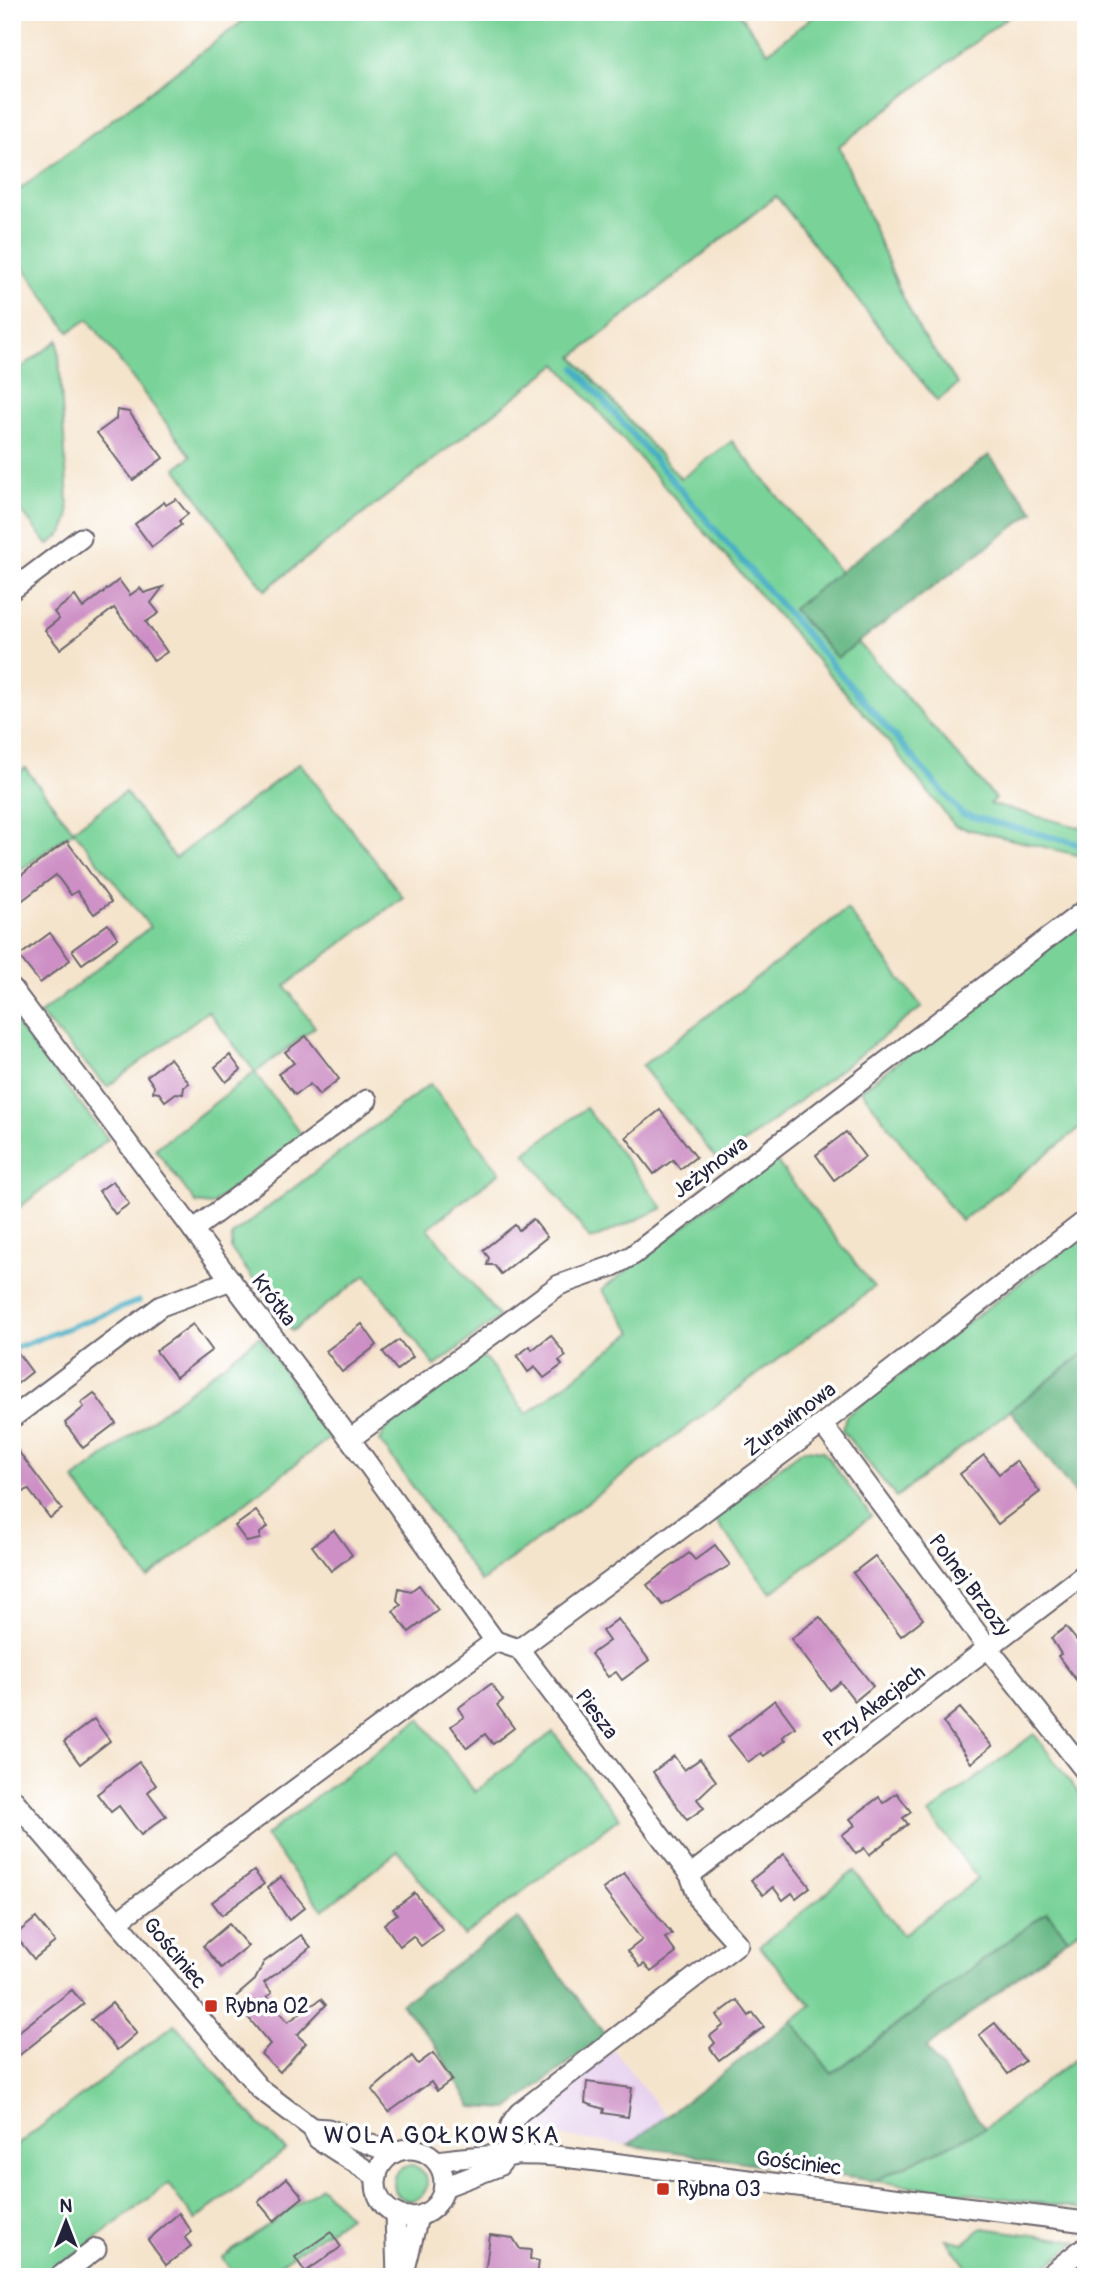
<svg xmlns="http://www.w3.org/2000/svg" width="1098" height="2289" font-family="Pangolin,sans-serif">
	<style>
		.built { fill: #e7d2ef }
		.green { fill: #79d399; stroke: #4e7a6a; stroke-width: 2 }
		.forest { fill: #62b581; stroke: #426c5e; stroke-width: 2 }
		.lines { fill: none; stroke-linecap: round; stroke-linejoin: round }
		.stream { stroke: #46aec5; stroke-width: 6 }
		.building { fill: #cd8fc5 }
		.minor-casing { stroke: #6c666e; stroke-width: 23 }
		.minor { stroke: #fff; stroke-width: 19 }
		.poi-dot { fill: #c8321e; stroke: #fff; stroke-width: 2.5 }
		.labels { text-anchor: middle; stroke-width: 7; stroke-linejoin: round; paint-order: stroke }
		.street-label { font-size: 21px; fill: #22223b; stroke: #fff }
		.poi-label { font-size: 21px; fill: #22223b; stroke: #fff; text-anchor: start }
		.quarter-label { font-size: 24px; letter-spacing: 2px; fill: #22223b; stroke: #fff }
	</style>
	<rect width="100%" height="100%" fill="#fff"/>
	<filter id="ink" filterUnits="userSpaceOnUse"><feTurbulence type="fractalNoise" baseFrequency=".0143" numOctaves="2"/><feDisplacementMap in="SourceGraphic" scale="14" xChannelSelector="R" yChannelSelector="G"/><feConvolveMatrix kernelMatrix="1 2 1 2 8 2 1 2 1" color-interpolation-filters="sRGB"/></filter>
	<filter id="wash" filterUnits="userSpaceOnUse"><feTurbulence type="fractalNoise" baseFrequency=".00686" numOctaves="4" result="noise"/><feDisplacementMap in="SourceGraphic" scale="28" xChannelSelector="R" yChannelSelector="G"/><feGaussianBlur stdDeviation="1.57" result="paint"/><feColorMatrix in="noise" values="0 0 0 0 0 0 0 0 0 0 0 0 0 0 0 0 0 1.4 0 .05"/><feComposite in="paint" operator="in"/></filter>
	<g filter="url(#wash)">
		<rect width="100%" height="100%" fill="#f5e4cc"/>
		<!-- built -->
		<path class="built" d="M614,2050l52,67 -38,28 -94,-12 -8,-13z"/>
		<!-- green -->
		<g class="green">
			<path d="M255,12h483l30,40 51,-40h195l-175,134 61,145 21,42 37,51 -21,17 -161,-205 -203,161 108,122 51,-38 108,131 -47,38 44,48 20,-17 139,158 -6,5 96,25v28l-131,-31 -74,-93 -324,-369 -292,226 -89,-122 15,-12 -103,-137 -19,13 -57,-82v-55z"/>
			<path d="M58,340l11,178 -6,15 -15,12 -36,-46v-124z"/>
			<path d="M300,763l103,134 -118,89 30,41 -60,46 47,62 -91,70 -15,-2 -41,-54 100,-77 -47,-61 -101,76 -67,-73 110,-87 -76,-96 -62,45v-98l13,-10 48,62 52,-38 50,66z"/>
			<path d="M847,909l75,98 -203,155 -77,-96z"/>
			<path d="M1086,917v206l-125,98 -100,-131z"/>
			<path d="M12,1019l96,120 -92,71 -4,-4z"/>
			<path d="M430,1084l70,88 -72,56 71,89 -64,49 -69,-91 -74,56 -61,-82 1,-14z"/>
			<path d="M586,1108l77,100 -72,32 -66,-87z"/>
			<path d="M773,1157l101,130 -393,295 -101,-141 4,-10 93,-75 9,3 41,55 106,-82 -31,-42z"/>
			<path d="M1086,1232v120l-190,145 -54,-67 4,-14z"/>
			<path d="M260,1336l69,102 -181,140 -74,-98z"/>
			<path d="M804,1449l19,2 48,65 -100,77 -58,-76z"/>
			<path d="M420,1719l55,73 78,-60 66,86 -155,118 -66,-85 -75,59 -58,-74z"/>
			<path d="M1034,1734l52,69v121l-18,14 -21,-26 -216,162 -39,-53 20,-16 -53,-59 95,-75 49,64 75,-56 -49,-65z"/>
			<path d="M175,2024l80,96 31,30 -91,70 -27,-36 -123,93h-33v-128z"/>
			<path d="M1086,2050v159l-212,-28 111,-53z"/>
			<circle cx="410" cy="2183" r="17"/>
			<path d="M321,2187l28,29 -88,61h-25l-14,-19z"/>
			<path d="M982,2228l95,13 -44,36h-59l-28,-38 18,4z"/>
		</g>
		<!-- forest -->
		<g class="forest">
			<path d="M989,455l45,57 -197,146 -44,-49z"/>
			<path d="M1086,1352v155l-76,-97z"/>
			<path d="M1047,1912l21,26 -142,110 59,80 -111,53 -246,-36 164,-124 40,53z"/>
			<path d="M518,1918l87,117 -97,74 -36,-2 -40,-67 -31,-36z"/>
		</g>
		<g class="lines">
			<!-- stream -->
			<g class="stream">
				<path d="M575,368l387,446 124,32"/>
				<path d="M12,1349l127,-48"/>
			</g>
		</g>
		<g id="blocks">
			<!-- building -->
			<g class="building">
				<path d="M117,410l12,2 34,46 -30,22 -36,-47 19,-14z"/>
				<path d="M176,499l12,15 -9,7 2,4 -29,22 -17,-23 29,-22 2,3z"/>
				<path d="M119,580l11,15 10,-7 4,5 19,-6 -12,16 8,10 -13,9 21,30 -13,9 -40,-53 -54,41 -15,-19 14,-11 -5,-7 21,-16 8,12z"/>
				<path d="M67,841l44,61 -17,12 -17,-23 -6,4 -15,-20 -44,33v-26z"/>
				<path d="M108,924l10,14 -36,26 -10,-14z"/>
				<path d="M50,933l20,27 -30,23 -21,-27z"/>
				<path d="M306,1036l33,43 -20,16 -9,-11 -15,11 -17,-21 16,-11 -9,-11z"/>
				<path d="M230,1055l11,15 -15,12 -11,-15z"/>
				<path d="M170,1058l19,25 -5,4 -1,7 -7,-1 -11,8 -6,-8 -6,-1 1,-6 -7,-10z"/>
				<path d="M660,1110l36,47 -16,12 -7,-9 -19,14 -28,-37z"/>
				<path d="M846,1132l19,25 -31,23 -18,-25z"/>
				<path d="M113,1181l16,23 -14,10 -16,-23z"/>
				<path d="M533,1219l14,18 -46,37 -7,-9h-7l2,-7 -6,-8 32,-25 4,5z"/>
				<path d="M193,1324l19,26 -36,27 -20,-26z"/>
				<path d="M362,1324l15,21 -35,27 -16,-21z"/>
				<path d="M551,1335l15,21 -7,5 3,4 -18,13 -9,-11 -7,5 -11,-16 13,-10 2,4z"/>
				<path d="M399,1340l14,17 -16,13 -14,-18z"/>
				<path d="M12,1345l20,27 -20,16z"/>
				<path d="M94,1393l22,30 -33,25 -18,-25 19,-16 -3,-4z"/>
				<path d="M12,1443l50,66 -12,9 -22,-29 -16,12z"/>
				<path d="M984,1455l15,19 17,-13 24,31 -42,32 -38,-50z"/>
				<path d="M256,1511l12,16 -8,6v6l-13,3 -12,-16z"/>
				<path d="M334,1530l18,25 -21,16 -19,-25z"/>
				<path d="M715,1545l15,20 -67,40 -16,-20 42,-32 6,7z"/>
				<path d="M875,1556l48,63 -22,17 -48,-63z"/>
				<path d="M419,1585l19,25 -29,22 -16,-21 8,-6 -4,-5 2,-12 12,3z"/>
				<path d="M820,1617l53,69 -18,15 -15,-19 -10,8 -39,-51z"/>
				<path d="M618,1619l31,41 -27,20 -6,-8 -8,5 -17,-23 18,-13 -7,-10z"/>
				<path d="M1066,1627l20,25v22l-9,7 -19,-25 3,-2 -10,-16z"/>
				<path d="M491,1684l12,16 -6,5 17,23 -21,16 -8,-10 -18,14 -16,-22 13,-9 -6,-9z"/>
				<path d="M775,1700l20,27 -13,10 3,3 -21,16 -3,-3 -13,9 -20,-25z"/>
				<path d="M960,1708l32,38 -21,17 -28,-41z"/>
				<path d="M94,1719l16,22 -30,23 -16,-22z"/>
				<path d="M674,1756l10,14 16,-11 16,22 -19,18 7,9 -17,12 -34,-48z"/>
				<path d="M139,1762l17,23 -8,7 18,24 -25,19 -22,-29 -8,6 -14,-18z"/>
				<path d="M897,1793l14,19 -8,6 5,6 -39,31 -5,-7 -8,6 -14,-19 13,-10 -5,-6 29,-22 4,6z"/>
				<path d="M784,1854l26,33 -14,11 -4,-5 -9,7 -10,-13 -10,8 -12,-15z"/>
				<path d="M254,1871l10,13 -42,31 -10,-13z"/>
				<path d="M624,1873l48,61 -7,4 11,15 -25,19 -7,-8 -4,3 -12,-16 14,-11 -39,-51z"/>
				<path d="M281,1877l24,30 -16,13 -22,-32z"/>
				<path d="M415,1893l28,37 -22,16 -8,-10 -13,10 -16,-22 13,-10 -4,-5z"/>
				<path d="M36,1918l19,24 -21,17 -19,-24z"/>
				<path d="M229,1924l19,22 -27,22 -18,-22z"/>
				<path d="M301,1935l10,12 -47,36 8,10 -5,4 21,25 33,-23 5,6 -29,30 9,8 -26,29 -19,-18 9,-10 -37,-45 22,-19 9,-18z"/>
				<path d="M72,1990l12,14 -72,57v-24z"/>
				<path d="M737,2000l12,16 4,-3 11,14 -45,33 -9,-12 5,-5 -5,-7 14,-11 -7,-10z"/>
				<path d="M112,2003l25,30 -20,17 -26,-30z"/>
				<path d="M995,2023l30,38 -17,13 -29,-39z"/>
				<path d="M433,2053l19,27 -15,11 -6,-9 -42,30 -17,-22 40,-34 6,8z"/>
				<path d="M587,2082l45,6 -4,29 -25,-4 1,-4 -19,-6z"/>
				<path d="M287,2178l16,19 -29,24 -16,-19z"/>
				<path d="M179,2213l13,19 -7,6 6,8 -25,19 -18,-25z"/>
				<path d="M331,2232l10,15 -36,25 -10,-15z"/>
				<path d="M490,2235l23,3 7,11 11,1 -1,9 9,2 -2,16 -52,-3z"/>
			</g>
		</g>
	</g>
	<g filter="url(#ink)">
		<use href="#blocks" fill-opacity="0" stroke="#6c666e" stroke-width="2"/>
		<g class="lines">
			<!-- minor casing -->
			<g class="minor-casing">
				<g id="minor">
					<path d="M12,590l69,-52"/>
					<path d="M12,989l338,450 145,202"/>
					<path d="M193,1230l174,-130"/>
					<path d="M12,1418l149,-112 70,-26"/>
					<path d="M822,1424l166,224 98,124"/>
					<path d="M350,1439l209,-154 54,-19 20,-11 453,-346"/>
					<path d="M495,1641l24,8 171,226 10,27 38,42 -218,168c-14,14 -12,25 -8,44"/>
					<path d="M519,1649l303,-225 264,-204"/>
					<path d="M12,1798l248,291 52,39 6,11 59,38"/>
					<path d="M690,1875l396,-302"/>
					<path d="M118,1921l377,-280"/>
					<path d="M312,2128l16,1 65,24"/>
					<circle cx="410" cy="2183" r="34"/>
					<path d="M437,2161c40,-6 79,-8 119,-5l530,66"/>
					<path d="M444,2187l55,-21 7,-9"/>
					<path d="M395,2213l2,64"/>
					<path d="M59,2277l37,-28"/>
					<path d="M403,2277l15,-60"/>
					<path d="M1047,2277l39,-31"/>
				</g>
			</g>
			<!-- minor -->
			<use href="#minor" class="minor"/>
		</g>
	</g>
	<!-- markers -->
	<g class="poi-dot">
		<rect x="204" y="1999" width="14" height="14" rx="3.5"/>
		<rect x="656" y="2182" width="14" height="14" rx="3.5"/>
	</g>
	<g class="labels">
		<!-- street labels -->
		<g class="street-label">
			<text transform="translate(710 1167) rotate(-37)" y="7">Jeżynowa</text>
			<text transform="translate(274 1300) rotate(53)" y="7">Krótka</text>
			<text transform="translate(790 1419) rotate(-37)" y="7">Żurawinowa</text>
			<text transform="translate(970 1585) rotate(53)" y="7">Polnej Brzozy</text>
			<text transform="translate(874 1706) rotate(-37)" y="7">Przy Akacjach</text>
			<text transform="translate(597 1714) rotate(53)" y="7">Piesza</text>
			<text transform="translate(175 1953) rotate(50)" y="7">Gościniec</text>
			<text transform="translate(799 2163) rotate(7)" y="7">Gościniec</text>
		</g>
		<!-- poi labels -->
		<g class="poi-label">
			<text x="225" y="2013">Rybna 02</text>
			<text x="677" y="2196">Rybna 03</text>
		</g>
		<!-- quarter labels -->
		<g class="quarter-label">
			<text x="442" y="2143">WOLA GOŁKOWSKA</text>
		</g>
	</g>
	<!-- margin -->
	<rect width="1098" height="2289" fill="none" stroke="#fff" stroke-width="42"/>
	<!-- north arrow -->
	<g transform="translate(66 2222)" stroke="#ffffff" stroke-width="5" paint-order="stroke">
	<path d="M0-5L12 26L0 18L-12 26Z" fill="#22223b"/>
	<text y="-10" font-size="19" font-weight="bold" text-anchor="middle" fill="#22223b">N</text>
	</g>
</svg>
